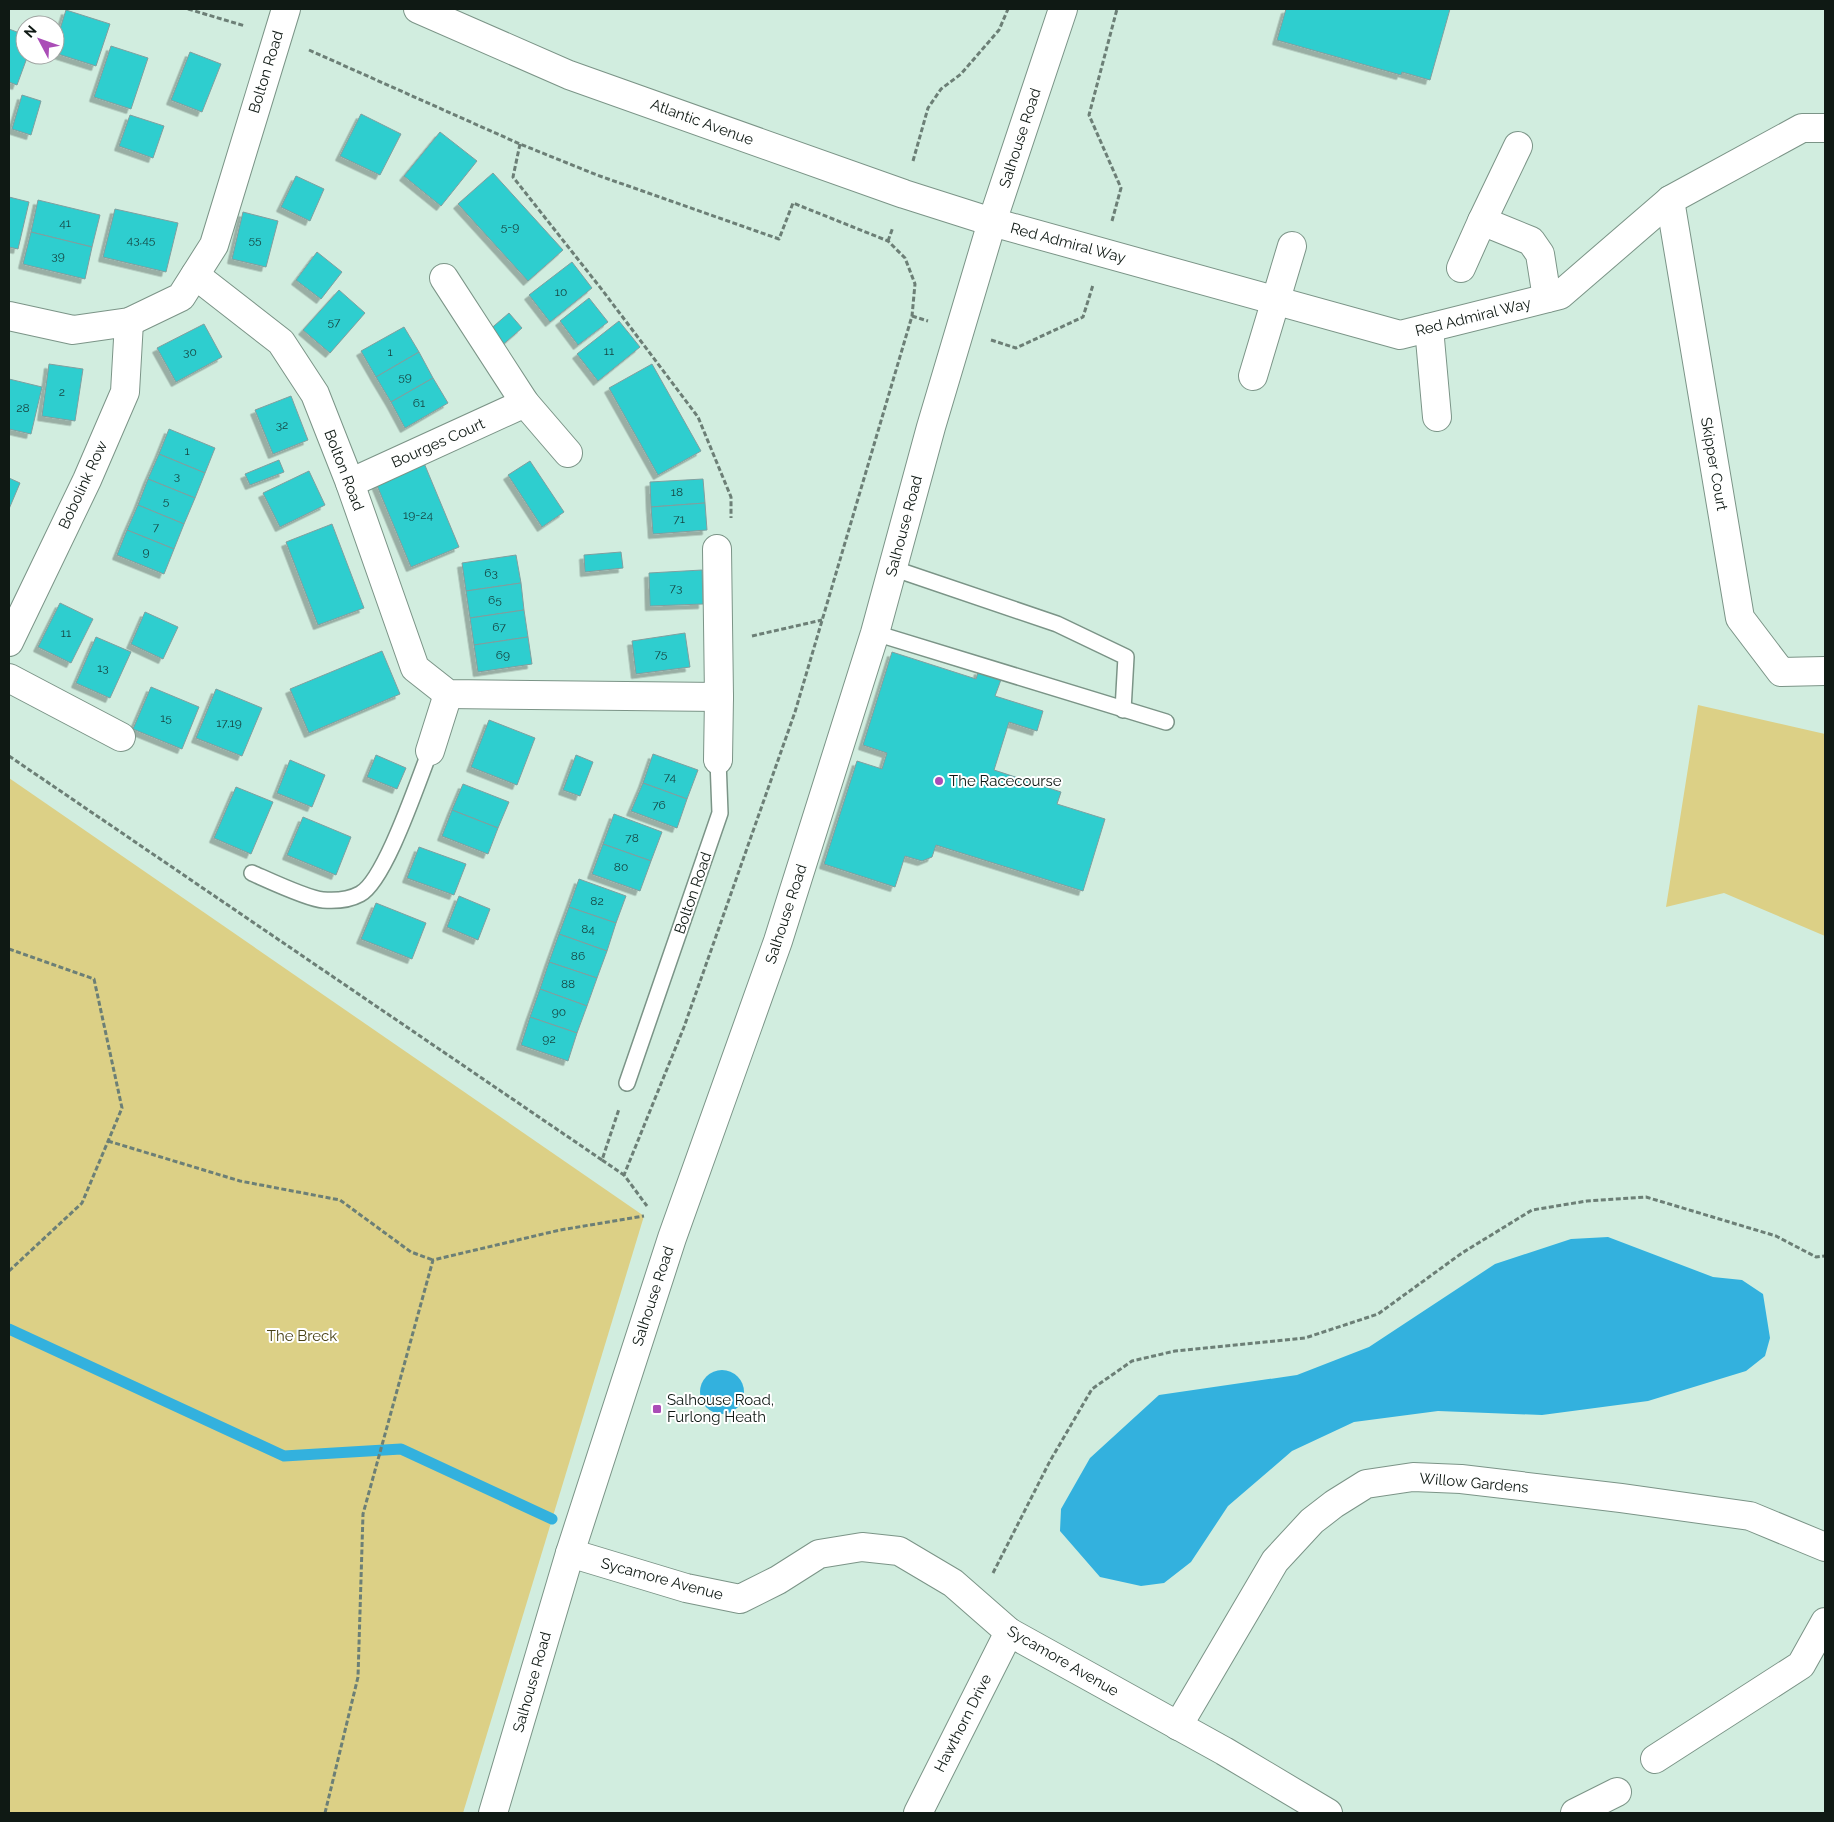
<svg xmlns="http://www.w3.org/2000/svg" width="1834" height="1822" font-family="Raleway,sans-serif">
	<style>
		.green { fill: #dcd086 }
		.water { fill: #33b1de }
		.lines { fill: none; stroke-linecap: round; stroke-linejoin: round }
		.stream { stroke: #33b1de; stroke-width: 11 }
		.building { fill: #2dcecf; stroke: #809f9f; filter: url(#shadow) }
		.service-casing { stroke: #7b9487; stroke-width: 18 }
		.minor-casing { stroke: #7b9487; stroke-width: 30 }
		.tertiary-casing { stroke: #7b9487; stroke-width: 30 }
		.path { stroke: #6c7f76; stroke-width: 3; stroke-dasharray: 5 2.5; stroke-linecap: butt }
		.service { stroke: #fff; stroke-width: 15 }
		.minor { stroke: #fff; stroke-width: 28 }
		.tertiary { stroke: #fff; stroke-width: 28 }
		.poi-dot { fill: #aa4db7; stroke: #fff; stroke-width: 2 }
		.labels { text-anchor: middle; stroke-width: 4; stroke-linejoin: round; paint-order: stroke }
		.number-label { font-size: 12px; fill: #164643 }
		.street-label { font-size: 15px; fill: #0f1914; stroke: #fff }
		.poi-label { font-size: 15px; fill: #0f1914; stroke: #fff; text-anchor: start }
		.park-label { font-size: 15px; fill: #484116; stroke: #fff }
	</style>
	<defs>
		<filter id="shadow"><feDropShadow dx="-4.5" dy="4.5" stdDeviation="0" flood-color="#0004"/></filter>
	</defs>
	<rect width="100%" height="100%" fill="#d1eddf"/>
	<!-- green -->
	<g class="green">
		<path d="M1698,705l127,29v202l-101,-43 -58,14z"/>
		<path d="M9,778l635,438 -181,597h-454z"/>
	</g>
	<!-- water -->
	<g class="water">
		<path d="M1608,1237l105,40 29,3 21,14 7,44 -5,18 -19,15 -98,30 -106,14 -104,-4 -84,11 -62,29 -64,55 -37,56 -27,21 -23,3 -41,-9 -40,-46 1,-22 29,-51 69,-63 138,-20 72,-28 126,-83 76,-25z"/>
		<circle cx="722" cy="1392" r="22"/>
	</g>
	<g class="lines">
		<!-- stream -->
		<path class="stream" d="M9,1329l275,127 117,-7 151,70"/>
	</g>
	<!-- building -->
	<g class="building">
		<path d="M1286,9h164l-20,71 -28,-8 -1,3 -124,-35z"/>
		<path d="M66,10l44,14 -14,42 -41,-13v-8z"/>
		<path d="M9,29l16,6v20h3l-11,30 -8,-3z"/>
		<path d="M111,46l37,12 -17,51 -37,-12z"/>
		<path d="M190,52l31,12 -19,48 -31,-12z"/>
		<path d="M22,95l19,6 -10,34 -19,-6z"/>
		<path d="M361,114l40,20 -21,41 -40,-19z"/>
		<path d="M130,115l34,11 -11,32 -34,-12z"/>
		<path d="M440,132l37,29 -36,45 -37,-30z"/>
		<path d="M493,173l70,77 -35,31 -70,-77z"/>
		<path d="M296,176l28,13 -14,32 -29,-14z"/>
		<path d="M9,197l20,5 -11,47 -9,-2z"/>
		<path d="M38,200l62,15 -8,32 -61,-15z"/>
		<path d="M115,209l63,14 -12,49 -63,-15z"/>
		<path d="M243,212l35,9 -12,46 -34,-8z"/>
		<path d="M31,232l61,15 -7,32 -62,-15z"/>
		<path d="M317,252l25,20 -21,27 -25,-19z"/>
		<path d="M572,262l20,26 -42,34 -21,-27z"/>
		<path d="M339,290l26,23 -35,40 -27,-23z"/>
		<path d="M589,298l19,24 -30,23 -18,-24z"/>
		<path d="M509,313l13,15 -22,19 -13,-15z"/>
		<path d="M619,321l21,26 -42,34 -21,-27z"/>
		<path d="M204,324l18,33 -46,25 -19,-34z"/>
		<path d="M404,327l15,25 -43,25 -15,-26z"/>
		<path d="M419,352l14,26 -42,24 -15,-25z"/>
		<path d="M49,364l34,5 -8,52 -33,-5z"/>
		<path d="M652,364l49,87 -43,24 -49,-87z"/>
		<path d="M433,378l15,25 -43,25 -14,-26z"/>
		<path d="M9,379l33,8 -11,47 -22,-5z"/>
		<path d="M291,396l17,44 -35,14 -18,-44z"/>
		<path d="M169,429l46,19 -10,25 -46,-19z"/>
		<path d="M159,454l46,19 -10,25 -47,-19z"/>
		<path d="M279,460l5,12 -34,13 -5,-11z"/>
		<path d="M530,461l34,51 -22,15 -34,-52z"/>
		<path d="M424,463l35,84 -48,20 -35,-84z"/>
		<path d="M309,471l16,34 -45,22 -17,-34z"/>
		<path d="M9,478l11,5 -11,26z"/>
		<path d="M148,479l47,19 -11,26 -46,-19z"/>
		<path d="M703,479l2,24 -54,4 -1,-25z"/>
		<path d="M705,503l2,27 -54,4 -2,-27z"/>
		<path d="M138,505l46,19 -10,25 -47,-19z"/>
		<path d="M332,524l32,84 -46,17 -32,-83z"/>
		<path d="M127,530l47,19 -10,25 -47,-19z"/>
		<path d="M621,552l2,16 -38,4 -1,-17z"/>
		<path d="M516,555l5,28 -55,8 -4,-28z"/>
		<path d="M702,570l1,34 -53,2 -1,-33z"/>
		<path d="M521,583l3,27 -54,8 -4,-27z"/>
		<path d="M60,603l33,16 -22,44 -33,-16z"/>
		<path d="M524,610l4,27 -54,8 -4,-27z"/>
		<path d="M145,612l33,15 -15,32 -32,-15z"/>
		<path d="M685,633l5,34 -54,7 -4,-33z"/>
		<path d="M96,637l35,15 -21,46 -34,-15z"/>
		<path d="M528,637l4,27 -54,8 -4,-27z"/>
		<path d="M382,651l18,43 -91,39 -19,-44z"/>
		<path d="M892,652l84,27 3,-9 23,7 -7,19 48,15 -6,20 -28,-9 -15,48 67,22 -4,12 48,15 -22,72 -147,-46 -4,12 -10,4 -17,-5 -10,31 -71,-23 33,-103 25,8 5,-16 -24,-8z"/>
		<path d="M151,687l48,20 -17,42 -49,-20z"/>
		<path d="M216,689l46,19 -20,48 -46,-18z"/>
		<path d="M489,720l46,18 -18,47 -46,-18z"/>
		<path d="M653,754l45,16 -11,29 -44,-16z"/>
		<path d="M376,755l30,13 -9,21 -30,-12z"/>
		<path d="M576,755l17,7 -13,34 -17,-6z"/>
		<path d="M290,760l35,15 -13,32 -35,-14z"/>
		<path d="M643,783l44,16 -10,29 -46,-17z"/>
		<path d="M463,784l46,18 -11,26 -46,-18z"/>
		<path d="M236,787l37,15 -22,52 -37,-16z"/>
		<path d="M452,810l46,18 -10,26 -46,-18z"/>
		<path d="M614,814l48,18 -11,29 -48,-17z"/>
		<path d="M303,817l48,20 -15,38 -49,-20z"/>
		<path d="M603,844l48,17 -11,30 -48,-17z"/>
		<path d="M419,847l47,17 -12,31 -47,-17z"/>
		<path d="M579,879l47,17 -10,27 -47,-16z"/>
		<path d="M459,896l31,13 -12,31 -31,-13z"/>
		<path d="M376,903l50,20 -14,36 -51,-20z"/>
		<path d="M569,907l47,16 -9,28 -48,-17z"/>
		<path d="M559,934l48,17 -10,27 -48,-16z"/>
		<path d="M549,962l48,16 -10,28 -47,-17z"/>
		<path d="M540,989l47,17 -10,27 -47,-16z"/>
		<path d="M530,1017l47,16 -9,28 -47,-16z"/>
	</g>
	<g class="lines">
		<!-- service casing -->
		<g class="service-casing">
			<g id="service">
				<path d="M892,568l165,56 69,33 -3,53"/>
				<path d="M875,633l291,89"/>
				<path d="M252,873c16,7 56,26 71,27 12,1 26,0 37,-6 25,-13 58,-113 70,-143"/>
				<path d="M627,1083l93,-270 -2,-53"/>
			</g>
		</g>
		<!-- minor casing -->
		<g class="minor-casing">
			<g id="minor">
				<path d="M1670,200l70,418 41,54 44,-1"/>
				<path d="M1482,221l36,-75"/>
				<path d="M992,222l408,113 160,-40 110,-95 132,-72h23"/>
				<path d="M1461,268l21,-47 49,20 9,13 7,44"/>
				<path d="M195,275l86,67 34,52 35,89 65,185 33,26 271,3 -2,-148"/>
				<path d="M444,278l81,125 43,50"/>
				<path d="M9,316l64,14 56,-8 52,-25 33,-52 72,-236"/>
				<path d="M1429,328l8,89"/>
				<path d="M1253,376l39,-130"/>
				<path d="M350,483l175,-80"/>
				<path d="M9,642l78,-162 38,-88 4,-70"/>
				<path d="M9,678l112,59"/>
				<path d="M430,751l18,-57"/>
				<path d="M718,760l1,-63"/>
				<path d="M570,1553l116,35 54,11 38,-19 41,-26 43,-7 37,4 54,32 56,49 215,119 104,62"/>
				<path d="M1178,1726l97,-165 37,-40 22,-17 32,-20 47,-7 48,2 160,19 129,18 75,31"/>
				<path d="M1655,1759l146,-94 24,-43"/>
				<path d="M918,1813l91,-181"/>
				<path d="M1575,1813l42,-21"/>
			</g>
		</g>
		<!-- tertiary casing -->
		<g class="tertiary-casing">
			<g id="tertiary">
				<path d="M418,9l151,66 335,119 88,28"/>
				<path d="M493,1813l77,-260 102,-315 106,-297 97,-308 56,-206 61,-205 71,-213"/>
			</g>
		</g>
		<!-- path -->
		<g class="path">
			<path d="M188,9l57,17"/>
			<path d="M309,50l211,94 77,31 182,64 14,-36 95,38 17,17 10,26 -3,32 -117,396 -111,315 -60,148 23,31"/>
			<path d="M520,144l-7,33 90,114 95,126 33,80v21"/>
			<path d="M913,161l15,-53 13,-19 20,-15 38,-44 9,-21"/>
			<path d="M1112,221l9,-33 -32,-73 28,-106"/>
			<path d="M888,241l5,-14"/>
			<path d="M912,316l16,5"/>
			<path d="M991,340l25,8 67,-31 10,-32"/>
			<path d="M752,636l70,-16"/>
			<path d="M9,756l593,404 17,-51"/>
			<path d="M9,949l85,30 28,129 -40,95 -73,68"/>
			<path d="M108,1141l132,40 100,19 71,52 22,8"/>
			<path d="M602,1160l22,15"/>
			<path d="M993,1573l57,-112 42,-72 40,-28 43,-10 130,-13 73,-24 84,-61 70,-43 55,-9 59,-4 130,39 40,21 9,-1"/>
			<path d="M325,1813l33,-136 5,-163 70,-254 127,-30 84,-14"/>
		</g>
		<!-- service -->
		<use href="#service" class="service"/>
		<!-- minor -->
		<use href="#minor" class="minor"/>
		<!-- tertiary -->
		<use href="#tertiary" class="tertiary"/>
	</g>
	<!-- markers -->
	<g class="poi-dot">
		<circle cx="939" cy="781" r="5"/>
		<rect x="652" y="1404" width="10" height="10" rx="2.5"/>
	</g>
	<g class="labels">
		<!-- number labels -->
		<g class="number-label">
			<text x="65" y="227">41</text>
			<text x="510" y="231">5-9</text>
			<text x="141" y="244">43,45</text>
			<text x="255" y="244">55</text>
			<text x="58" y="260">39</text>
			<text x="561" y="296">10</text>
			<text x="334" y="326">57</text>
			<text x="609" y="355">11</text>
			<text x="190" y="356">30</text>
			<text x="390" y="356">1</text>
			<text x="405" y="381">59</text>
			<text x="62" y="396">2</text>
			<text x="419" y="407">61</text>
			<text x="23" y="412">28</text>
			<text x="282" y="429">32</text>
			<text x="187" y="455">1</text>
			<text x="177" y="480">3</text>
			<text x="677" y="496">18</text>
			<text x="166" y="505">5</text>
			<text x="418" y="519">19-24</text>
			<text x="679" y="523">71</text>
			<text x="156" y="531">7</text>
			<text x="146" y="556">9</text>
			<text x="491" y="577">63</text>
			<text x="676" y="592">73</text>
			<text x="495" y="604">65</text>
			<text x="499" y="631">67</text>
			<text x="66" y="637">11</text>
			<text x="661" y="658">75</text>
			<text x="503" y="659">69</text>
			<text x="103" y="672">13</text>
			<text x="166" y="722">15</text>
			<text x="229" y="727">17,19</text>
			<text x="670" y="781">74</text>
			<text x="659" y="809">76</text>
			<text x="632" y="842">78</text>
			<text x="621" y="871">80</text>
			<text x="597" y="905">82</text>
			<text x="588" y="933">84</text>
			<text x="578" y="960">86</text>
			<text x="568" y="988">88</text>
			<text x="559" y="1016">90</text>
			<text x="549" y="1043">92</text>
		</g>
		<!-- street labels -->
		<g class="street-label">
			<text transform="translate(266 72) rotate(-73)" y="5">Bolton Road</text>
			<text transform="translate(702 122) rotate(20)" y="5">Atlantic Avenue</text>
			<text transform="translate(1020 138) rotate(-72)" y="5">Salhouse Road</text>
			<text transform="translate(1068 243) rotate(15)" y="5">Red Admiral Way</text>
			<text transform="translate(1473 317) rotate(-14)" y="5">Red Admiral Way</text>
			<text transform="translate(438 443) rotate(-24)" y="5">Bourges Court</text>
			<text transform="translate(1714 464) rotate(80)" y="5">Skipper Court</text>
			<text transform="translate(344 470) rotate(69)" y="5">Bolton Road</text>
			<text transform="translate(83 485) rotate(-65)" y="5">Bobolink Row</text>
			<text transform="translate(904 526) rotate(-75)" y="5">Salhouse Road</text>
			<text transform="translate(693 893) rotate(-71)" y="5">Bolton Road</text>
			<text transform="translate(786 914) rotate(-72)" y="5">Salhouse Road</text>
			<text transform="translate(653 1296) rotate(-72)" y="5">Salhouse Road</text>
			<text transform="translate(1474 1483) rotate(5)" y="5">Willow Gardens</text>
			<text transform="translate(662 1579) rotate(15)" y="5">Sycamore Avenue</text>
			<text transform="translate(1063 1661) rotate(30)" y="5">Sycamore Avenue</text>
			<text transform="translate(532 1682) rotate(-74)" y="5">Salhouse Road</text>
			<text transform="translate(963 1723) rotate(-63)" y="5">Hawthorn Drive</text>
		</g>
		<!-- poi labels -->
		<g class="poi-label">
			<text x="949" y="786">The Racecourse</text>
			<text x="667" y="1405">Salhouse Road,<tspan x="667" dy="17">Furlong Heath</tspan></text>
		</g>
		<!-- park labels -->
		<g class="park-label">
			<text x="302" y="1341">The Breck</text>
		</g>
	</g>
	<!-- border -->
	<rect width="1834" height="1822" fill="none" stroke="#0f1914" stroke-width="20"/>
	<!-- north arrow -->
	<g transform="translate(40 40) rotate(311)"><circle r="24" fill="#ffffff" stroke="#9fa3a1"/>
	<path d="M0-4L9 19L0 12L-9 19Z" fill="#aa4db7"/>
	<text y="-8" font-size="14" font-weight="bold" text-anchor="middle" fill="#0f1914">N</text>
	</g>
</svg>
